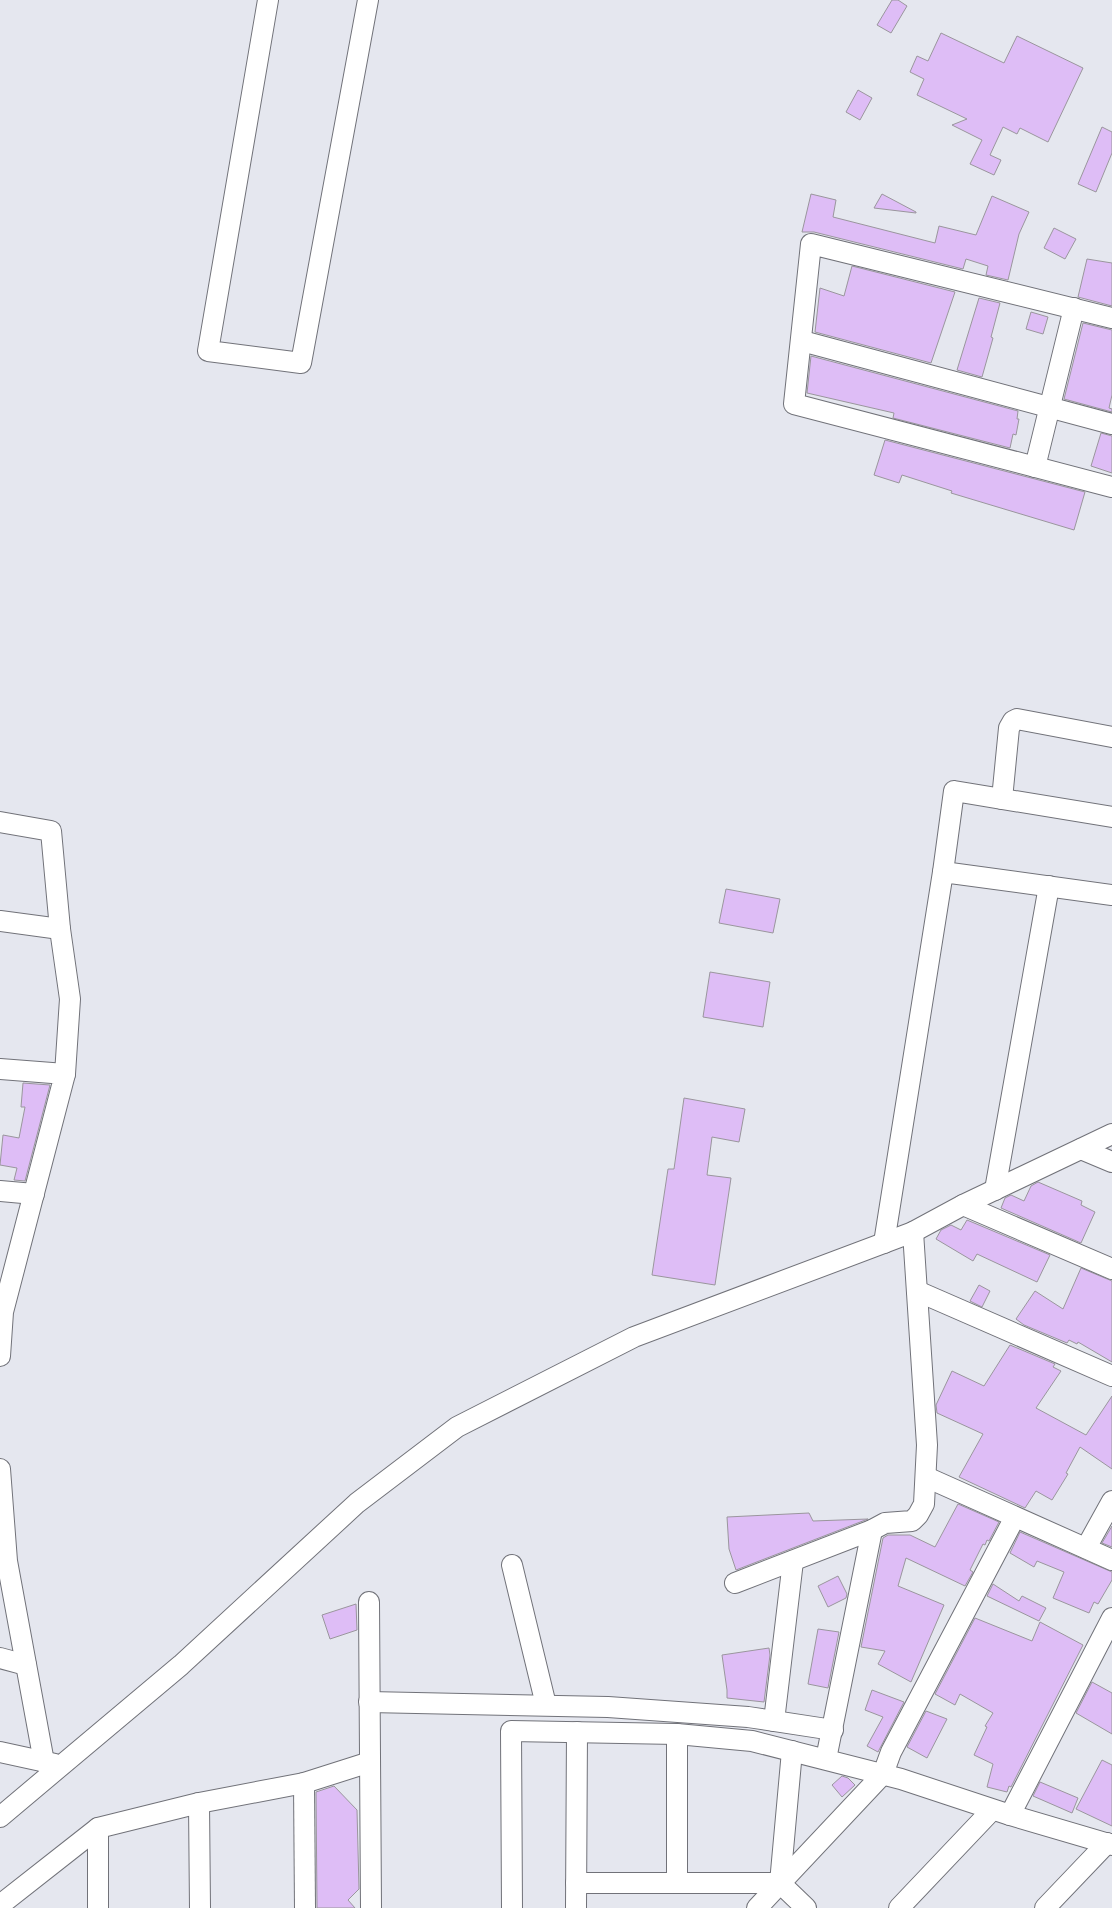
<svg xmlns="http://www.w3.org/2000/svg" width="1112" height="1908" font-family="Figtree,sans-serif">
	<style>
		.building { fill: #debdf6; stroke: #9a969d }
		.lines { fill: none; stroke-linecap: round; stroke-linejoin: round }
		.minor-casing { stroke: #717279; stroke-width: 22 }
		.minor { stroke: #fff; stroke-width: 20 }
	</style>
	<rect width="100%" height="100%" fill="#e5e7ef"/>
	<!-- building -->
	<g class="building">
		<path d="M892,0h6l9,6 -16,27 -14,-8z"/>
		<path d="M941,33l63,30 13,-27 66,32 -35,74 -28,-14 -3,6 -14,-7 -13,28 11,5 -7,15 -24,-11 12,-24 -30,-15 15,-6 -50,-24 7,-16 -14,-7 7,-16 11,5z"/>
		<path d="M858,90l14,8 -12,22 -14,-8z"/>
		<path d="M1102,127l10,5v21l-16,39 -18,-8z"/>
		<path d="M811,194l25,6 -3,17 102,26 4,-17 37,9 16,-39 37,16 -10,22 -11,46 -22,-5 2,-9 -22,-7 -3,10 -149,-37h-12z"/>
		<path d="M882,194l34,18v1l-42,-5z"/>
		<path d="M1054,228l22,11 -11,20 -21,-11z"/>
		<path d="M1087,259l25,4v43l-34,-9z"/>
		<path d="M852,266l103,26 -24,71 -116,-31 5,-44 24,8z"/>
		<path d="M979,298l21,5 -9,34 2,1 -11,39 -25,-7z"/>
		<path d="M1031,312l17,5 -5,17 -17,-5z"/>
		<path d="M1083,323l29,7v65l-3,13 3,1v3l-48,-13z"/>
		<path d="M811,356l207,55 -1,8h2l-3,16 -3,-1 -3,14 -117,-30 1,-5 -87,-20z"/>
		<path d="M1101,433l11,3v37l-21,-7z"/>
		<path d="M885,440l200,52 -11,38 -123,-37 1,-2 -50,-16 -3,8 -25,-8z"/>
		<path d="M726,889l54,10 -7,34 -54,-10z"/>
		<path d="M710,972l60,10 -7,45 -60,-10z"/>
		<path d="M23,1083l27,2 -25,96 -11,-1 3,-12 -17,-3 3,-30 16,3 6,-31h-4z"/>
		<path d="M684,1098l61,11 -6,33 -27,-5 -5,38 24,3 -16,107 -63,-10 16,-106h6z"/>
		<path d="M1038,1182l44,19 -1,4 14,7 -14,31 -80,-35 4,-10 6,-3 13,6 7,-15z"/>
		<path d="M967,1220l83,35 -13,27 -60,-28 -4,7 -37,-22 5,-9 10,-5 10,5z"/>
		<path d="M1081,1268l31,13v81l-34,-20 -1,2 -8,-4 -2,3 -43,-18 -8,-6 19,-28 28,18z"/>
		<path d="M979,1285l11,6 -8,16 -12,-6z"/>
		<path d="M1010,1345l45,19 -2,3 8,4 -25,37 50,27 26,-39v73l-32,-22 -14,26 2,1 -16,26 -16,-9 -11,17 -66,-31 24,-43 -46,-21 -1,-8 16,-34 32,15z"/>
		<path d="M958,1504l41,18 -10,19 -2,-1 -2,5 -2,-1 -13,26 3,2 -8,14 -59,-28 -8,28 46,19 -33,77 -33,-18 7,-13 -24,-4 22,-109 5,-3h22l25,12z"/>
		<path d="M809,1513l4,8 55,-2 -132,51 -7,-21 -2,-32z"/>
		<path d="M1112,1526v21l-10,-4z"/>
		<path d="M1020,1532l92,40v8l-14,24 -4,-2 -5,11 -36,-15 11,-26 -27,-11 -3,6 -24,-14z"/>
		<path d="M838,1576l9,18 -1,4 -18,9 -10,-21z"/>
		<path d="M993,1584l26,17 3,-5 24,12 -7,13 -52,-25z"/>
		<path d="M356,1604l1,26 -27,9 -8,-24z"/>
		<path d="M975,1618l57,23 8,-19 43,23 -72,142 -2,-1 -2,6 -20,-5 6,-23 -19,-9 13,-28 -2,-1 8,-13 -33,-19 -5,11 -20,-11z"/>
		<path d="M818,1629l21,3 -11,56 -20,-4z"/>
		<path d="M769,1648l1,7 -6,47 -37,-4v-8l-5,-35z"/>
		<path d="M1092,1682l20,11v41l-36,-21z"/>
		<path d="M872,1690l32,12 -26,50 -11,-6 16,-29 -18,-7z"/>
		<path d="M926,1711l21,8 -20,39 -20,-11z"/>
		<path d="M1102,1760l10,5v61l-36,-17z"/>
		<path d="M842,1776l6,2 7,7 -13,12 -10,-12z"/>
		<path d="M1040,1782l38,16 -6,15 -39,-17z"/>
		<path d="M334,1786l23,24 2,79 -11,11 7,8h-38l-1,-116z"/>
	</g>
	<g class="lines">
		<!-- minor casing -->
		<g class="minor-casing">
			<g id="minor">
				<path d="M268,0l-60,351 93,12 67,-363"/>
				<path d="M1112,318l-301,-74 -17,160 318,83"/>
				<path d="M802,341l310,83"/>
				<path d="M1035,467l39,-159"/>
				<path d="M1002,799l7,-71 4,-7 4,-2 95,18"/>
				<path d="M0,822l51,9 9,98 10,70 -5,75"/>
				<path d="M943,872l11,-81 158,26"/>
				<path d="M0,921l60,8"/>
				<path d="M0,1069l65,5 -62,238 -3,44"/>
				<path d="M1081,1149l31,13"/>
				<path d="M995,1190l54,-304"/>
				<path d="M0,1191l34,3"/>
				<path d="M963,1205l149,64"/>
				<path d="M884,1243l59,-371 169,23"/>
				<path d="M917,1291l195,85"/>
				<path d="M0,1469l7,92 37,201"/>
				<path d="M926,1477l186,83"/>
				<path d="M1086,1548l26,-47"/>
				<path d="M512,1565l34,140"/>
				<path d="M735,1583l137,-53 13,-7 27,-2 6,-6 6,-11 3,-59 -14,-213"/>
				<path d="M369,1602l2,306"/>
				<path d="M0,1658l26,7"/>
				<path d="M369,1702l239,5 140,10 85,13"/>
				<path d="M774,1721l19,-160"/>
				<path d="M0,1752l55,12"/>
				<path d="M826,1759l46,-229"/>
				<path d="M304,1783l1,125"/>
				<path d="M199,1803l1,105"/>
				<path d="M1010,1815l102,-197"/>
				<path d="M0,1817l181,-152 176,-162 100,-76 177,-90 279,-105 50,-27 149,-71"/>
				<path d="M98,1828v80"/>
				<path d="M576,1883h204l26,25"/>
				<path d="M677,1883v-149"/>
				<path d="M780,1883l12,-132"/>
				<path d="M0,1905l98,-77 101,-25 105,-20 66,-21"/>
				<path d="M512,1908l-1,-177 166,3 75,7 149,38 109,36 102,30"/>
				<path d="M576,1908l1,-176"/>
				<path d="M757,1908l126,-134 8,-22 124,-235"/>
				<path d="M899,1908l93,-98"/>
				<path d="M1045,1908l62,-65"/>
			</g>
		</g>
		<!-- minor -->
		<use href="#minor" class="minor"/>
	</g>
</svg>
